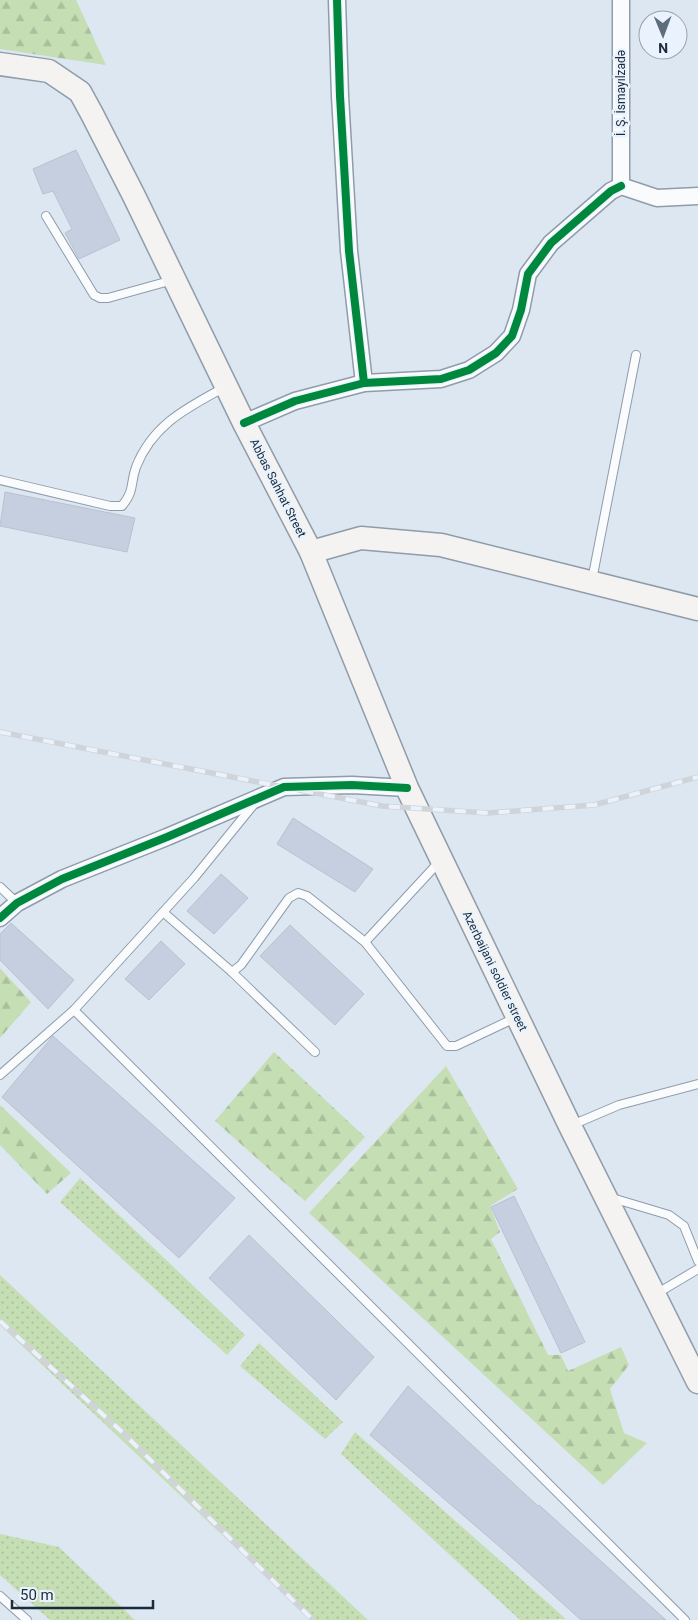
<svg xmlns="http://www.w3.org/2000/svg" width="698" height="1620" font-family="Roboto,sans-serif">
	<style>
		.grass { fill: url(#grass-dots) }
		.forest { fill: url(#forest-firs) }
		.building { fill: #c5cfdf; stroke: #b9c1d0 }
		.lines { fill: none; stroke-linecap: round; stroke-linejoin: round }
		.service-casing { stroke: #8f9ca9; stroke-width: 10 }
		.minor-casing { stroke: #8f9ca9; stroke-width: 19 }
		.secondary-casing { stroke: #8f9ca9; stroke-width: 25 }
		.service { stroke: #fafbfd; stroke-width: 8 }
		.minor { stroke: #fafbfd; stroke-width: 16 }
		.secondary { stroke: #f4f3f1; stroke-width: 22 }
		.rail-casing { stroke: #d0d4d8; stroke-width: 5.5 }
		.rail { stroke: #eaf3fd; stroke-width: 4; stroke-dasharray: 11; stroke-linecap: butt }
		.cycleway-casing { stroke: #eaf3fd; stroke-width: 11 }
		.cycleway { stroke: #00873e; stroke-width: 8 }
		.labels { text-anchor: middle; stroke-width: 5; stroke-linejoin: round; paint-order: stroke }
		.street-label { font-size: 12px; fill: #192b3c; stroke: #eaf3fd }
	</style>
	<defs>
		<pattern id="grass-dots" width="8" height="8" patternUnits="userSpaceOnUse" patternTransform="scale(1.25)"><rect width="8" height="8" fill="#c6deb4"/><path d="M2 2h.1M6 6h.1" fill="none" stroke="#aabf9c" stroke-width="1.8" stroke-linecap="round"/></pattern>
		<pattern id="forest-firs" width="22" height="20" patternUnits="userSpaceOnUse" patternTransform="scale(1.25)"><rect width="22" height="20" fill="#c6deb4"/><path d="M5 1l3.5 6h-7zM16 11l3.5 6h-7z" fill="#aabf9c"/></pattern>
	</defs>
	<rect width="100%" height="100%" fill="#dde7f2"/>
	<!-- grass -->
	<g class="grass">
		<path d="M80,1178l165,157 -18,20 -167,-153z"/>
		<path d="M0,1275l368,345h-56l-312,-295z"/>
		<path d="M259,1343l84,79 -18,17 -85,-73z"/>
		<path d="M355,1432l211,187 -46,1 -179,-166z"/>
		<path d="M0,1534l59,13 76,73h-85l-50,-45z"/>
	</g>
	<!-- forest -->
	<g class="forest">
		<path d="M0,0h76l30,65 -106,-16z"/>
		<path d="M0,968l31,34 -31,36z"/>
		<path d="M274,1052l91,85 -60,64 -90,-80z"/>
		<path d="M446,1066l72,123 -28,17 10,26 -9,7 57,116h13l7,16 53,-24 8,18 -19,24 14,44 23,10 -44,42 -294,-272z"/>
		<path d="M0,1105l71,68 -24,21 -47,-49z"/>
	</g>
	<!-- building -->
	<g class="building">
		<path d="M76,150l44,90 -41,19 -14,-26 7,-4 -19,-38 -10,3 -10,-25z"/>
		<path d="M5,492l130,26 -8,34 -127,-26z"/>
		<path d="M293,818l80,51 -18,23 -78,-48z"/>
		<path d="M221,874l27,24 -34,36 -27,-23z"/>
		<path d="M11,923l63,57 -26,29 -48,-49v-26z"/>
		<path d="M290,925l74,69 -29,31 -75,-69z"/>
		<path d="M161,941l24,23 -36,36 -24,-21z"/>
		<path d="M53,1036l182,162 -56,60 -177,-161z"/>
		<path d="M514,1196l71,146 -24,11 -70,-146z"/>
		<path d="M249,1235l125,122 -38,43 -127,-122z"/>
		<path d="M408,1386l130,120 1,-1 127,115h-85l-81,-73 -130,-112z"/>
	</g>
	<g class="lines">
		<!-- service casing -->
		<g class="service-casing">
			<g id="service">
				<path d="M46,216l48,79 6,3h8l65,-18"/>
				<path d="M0,480l110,26h12c13,-16 8,-22 14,-39 17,-43 51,-59 89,-80"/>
				<path d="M592,580l44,-225"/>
				<path d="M0,887l17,16"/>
				<path d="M163,912l69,60 9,-7 48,-67 9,-5 9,3 58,46 82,104h9l59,-28"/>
				<path d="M365,942l75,-81"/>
				<path d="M232,972l83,80"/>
				<path d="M74,1010l611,610"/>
				<path d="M0,1075l74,-65 120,-132 61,-75"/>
				<path d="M572,1125l47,-20 79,-21"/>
				<path d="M612,1198l57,17 15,11 14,35"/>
				<path d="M656,1294l42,-25"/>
				<path d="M0,1596l27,24"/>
			</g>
		</g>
		<!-- minor casing -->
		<g class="minor-casing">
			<g id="minor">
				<path d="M337,0l3,96 9,155 15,132"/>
				<path d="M621,186v-186"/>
				<path d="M621,186l36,12 41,-2"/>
				<path d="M244,423l51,-22 69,-18 77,-4 28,-9 27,-17 16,-17 9,-26 7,-36 23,-31 60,-52 10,-5"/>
				<path d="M0,918l17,-15 45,-24 105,-42 117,-50 68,-2 55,3"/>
			</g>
		</g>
		<!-- secondary casing -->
		<g class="secondary-casing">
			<g id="secondary">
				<path d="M0,64l49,7 31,21 12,22 42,82 110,227 67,129 96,236 163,338 128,256"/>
				<path d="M311,552l50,-14 80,7 257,64"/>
			</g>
		</g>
		<!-- service -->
		<use href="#service" class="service"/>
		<!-- minor -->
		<use href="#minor" class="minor"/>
		<!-- secondary -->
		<use href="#secondary" class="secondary"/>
		<!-- rail casing -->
		<g class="rail-casing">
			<g id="rail">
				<path d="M0,732l382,74 106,7 106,-8 104,-28"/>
				<path d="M0,1321l121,110 192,189"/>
			</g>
		</g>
		<!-- rail -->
		<use href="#rail" class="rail"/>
		<!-- cycleway casing -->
		<g class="cycleway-casing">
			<g id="cycleway">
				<path d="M337,0l3,96 9,155 15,132"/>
				<path d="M244,423l51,-22 69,-18 77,-4 28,-9 27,-17 16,-17 9,-26 7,-36 23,-31 60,-52 10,-5"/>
				<path d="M0,918l17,-15 45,-24 105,-42 117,-50 68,-2 55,3"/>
			</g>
		</g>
		<!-- cycleway -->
		<use href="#cycleway" class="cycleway"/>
	</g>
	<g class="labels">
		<!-- street labels -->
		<g class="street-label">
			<text transform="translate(621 93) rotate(-90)" y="4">İ. Ş. İsmayılzadə</text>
			<text transform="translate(278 488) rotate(63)" y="4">Abbas Sahhat Street</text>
			<text transform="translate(495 971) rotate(64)" y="4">Azerbaijani soldier street</text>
		</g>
	</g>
	<!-- north arrow -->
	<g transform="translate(663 35) rotate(179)"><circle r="24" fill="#eaf3fd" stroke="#96a3b0"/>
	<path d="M0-4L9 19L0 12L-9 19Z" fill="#5e6d7c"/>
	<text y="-8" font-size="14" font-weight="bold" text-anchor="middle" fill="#192b3c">N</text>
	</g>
	<!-- scale -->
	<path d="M12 1600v8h141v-8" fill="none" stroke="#192b3c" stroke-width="2.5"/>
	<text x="20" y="1600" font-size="15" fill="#192b3c" stroke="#eaf3fd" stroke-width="4" paint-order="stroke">50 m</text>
</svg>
